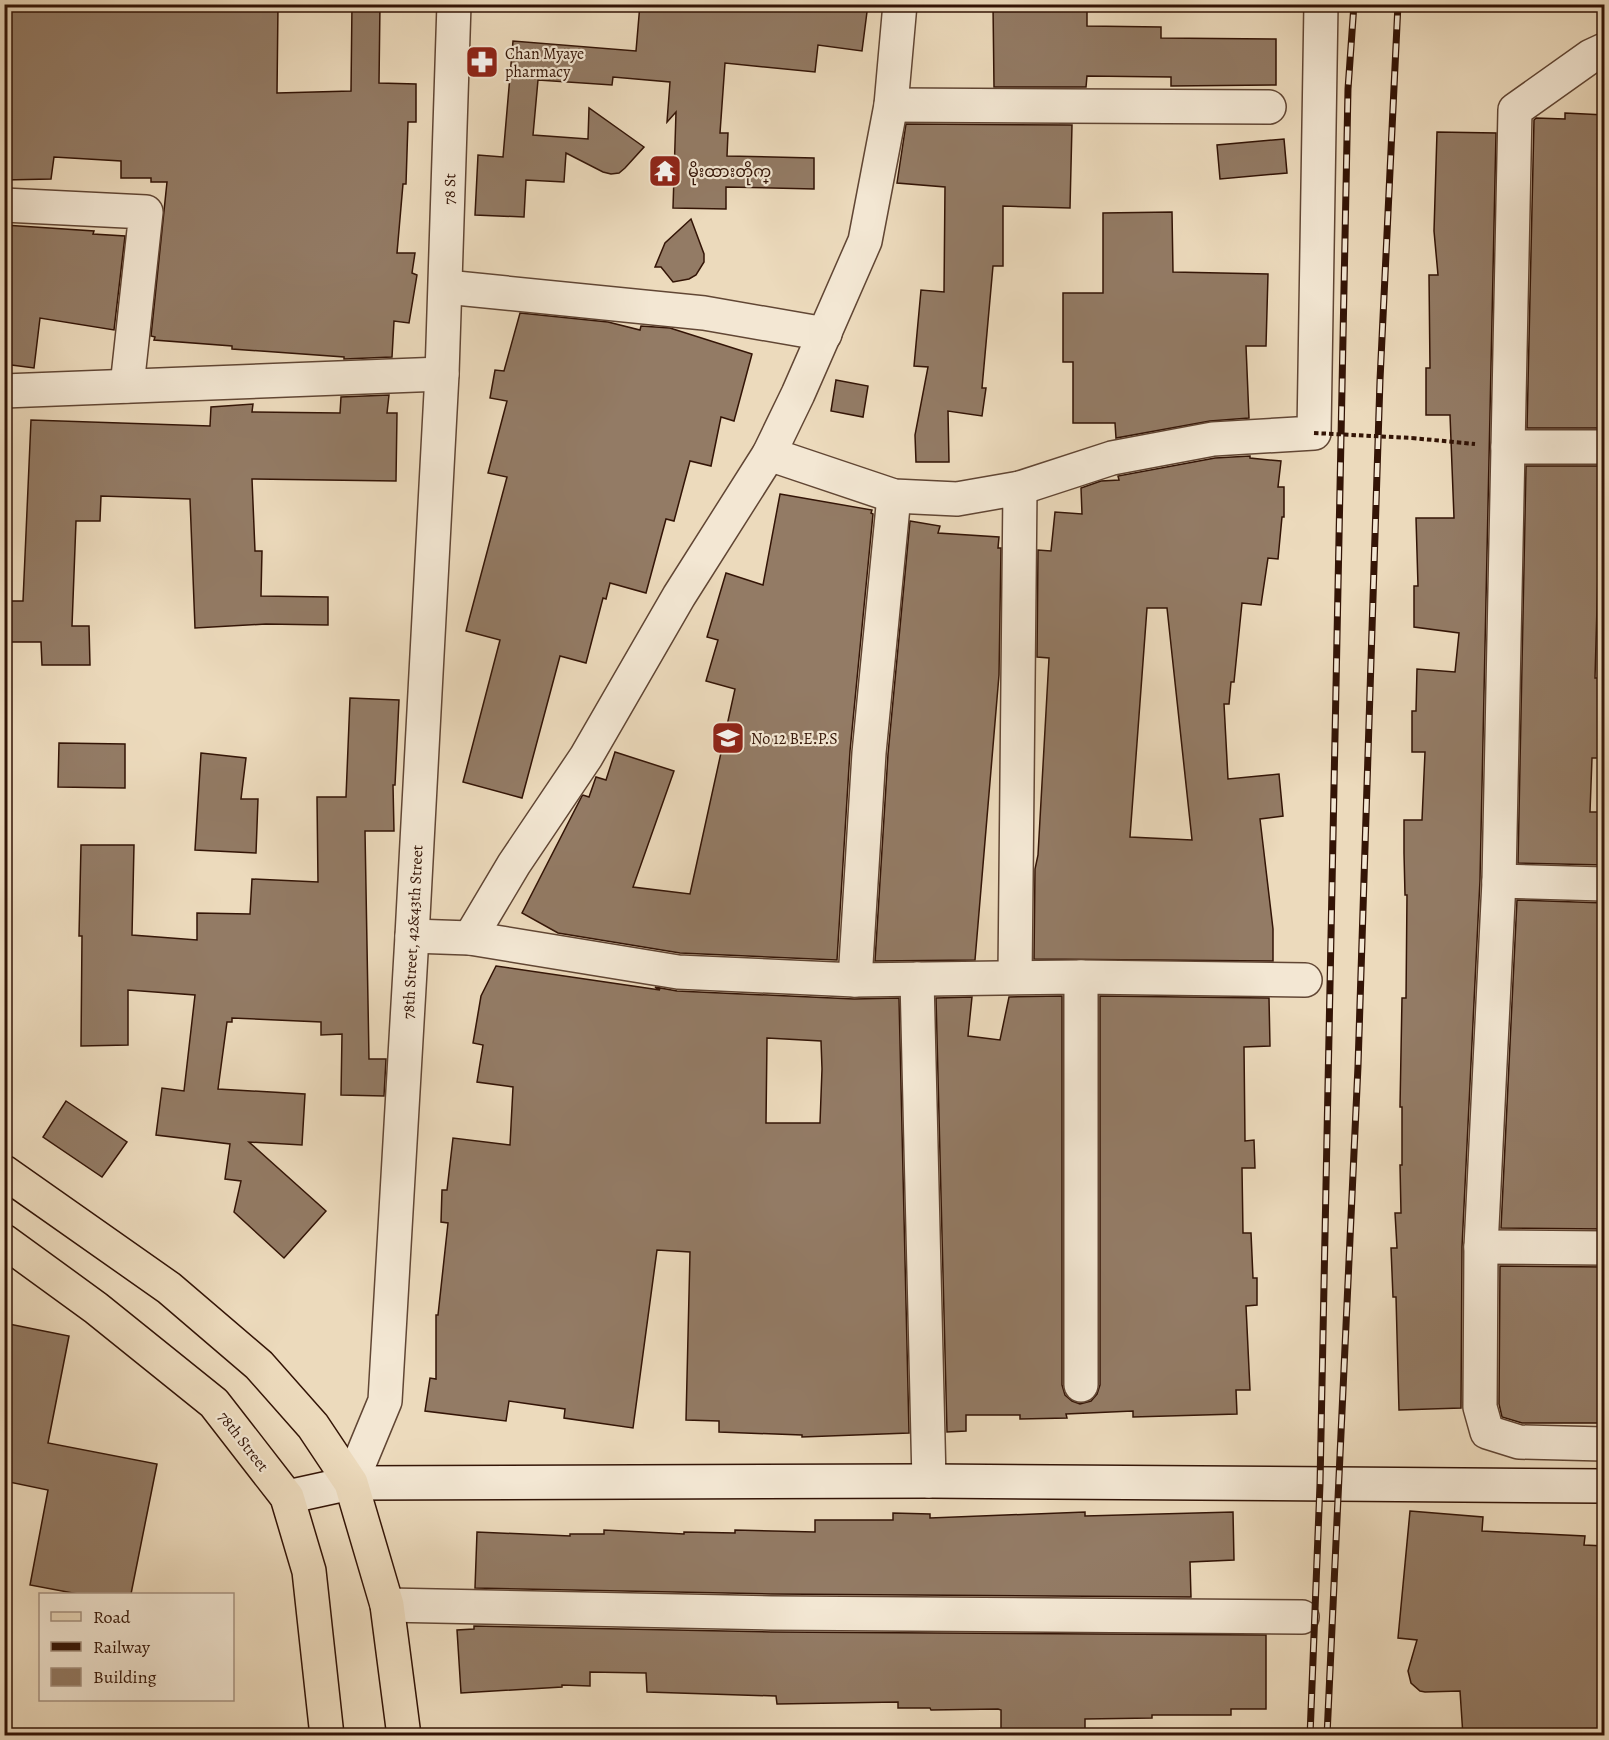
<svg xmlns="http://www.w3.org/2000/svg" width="1609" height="1740" font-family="Alegreya,'Noto Sans Myanmar',serif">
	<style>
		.building { fill: #937b65; stroke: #331406; stroke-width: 1.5; fill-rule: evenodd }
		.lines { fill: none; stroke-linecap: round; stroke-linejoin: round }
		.street-casing { stroke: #614634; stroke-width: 36 }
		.secondary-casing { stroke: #331406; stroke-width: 36 }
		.primary-casing { stroke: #331406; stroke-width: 36 }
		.path { stroke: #331406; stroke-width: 4; stroke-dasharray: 4.5 3; stroke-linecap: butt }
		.street { stroke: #f3e7d3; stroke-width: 33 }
		.secondary { stroke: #f3e7d3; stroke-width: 33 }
		.primary { stroke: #ecdabc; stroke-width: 33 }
		.rail-casing { stroke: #331406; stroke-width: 7 }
		.rail { stroke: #f3e7d3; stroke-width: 4.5; stroke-dasharray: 14; stroke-linecap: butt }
		.path-bridge { stroke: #331406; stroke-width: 4; stroke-dasharray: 4.5 3; stroke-linecap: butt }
		.labels { text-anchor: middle; stroke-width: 4.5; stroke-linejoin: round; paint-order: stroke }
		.poi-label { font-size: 16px; fill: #331406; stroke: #f3e7d3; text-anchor: start }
		.street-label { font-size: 16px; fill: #331406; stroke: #f3e7d3 }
	</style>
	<rect width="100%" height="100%" fill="#ecdabc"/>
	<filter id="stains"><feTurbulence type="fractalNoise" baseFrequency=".00333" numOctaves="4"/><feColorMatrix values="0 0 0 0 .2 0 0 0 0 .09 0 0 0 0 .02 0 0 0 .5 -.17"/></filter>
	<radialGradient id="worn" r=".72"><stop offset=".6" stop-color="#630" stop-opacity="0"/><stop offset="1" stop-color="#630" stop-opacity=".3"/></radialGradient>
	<!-- building -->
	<g class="building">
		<path d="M11,4h206v5l61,-4 -1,88 74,-2 1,-87h28l-1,79 37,1v38h-8l-2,62h-3l-6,69h18l-3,20 5,2 -8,48 -15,-2 -2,36 -48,2v-2l-112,-8v-3l-78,-6 1,-3 -4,-1 16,-154h-16v-4h-30v-17l-67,-4 -3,22 -47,1v-160h6z"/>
		<path d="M640,4h228l-6,47 -44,-6 -3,27 -90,-9 -5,70h8l-1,23 87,2v31l-88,-2v22l-53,-1 3,-96 -9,10 3,-40 -57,-5 -1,8 -74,-5 -5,55 55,4 1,-31 55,39 -19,21 -6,5 -8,1 -8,-2 -37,-19 -2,29 -38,-2 -2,37 -49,-2 3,-60 25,2 10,-116 123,10z"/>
		<path d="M993,5h94v21l74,1v11l115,1v46l-105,1v-9l-84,-1 -1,11h-92z"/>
		<path d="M1565,113l40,2v218l-5,95h-73l7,-308 2,-2 29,1z"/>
		<path d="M906,124l166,1 -2,83 -67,-2v60h-10l-11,122h4l-4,28 -34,-5 1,51h-33l-1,-27 13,-68 -14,-1 7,-76 23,2 1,-105 -48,-4z"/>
		<path d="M1437,132l59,1 -16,747 -18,367 -1,161 -62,2 -3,-113h-3l-2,-49h6l-2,-35h6l-1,-48h2v-58h-2l2,-109h4l1,-103h-2l-1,-42v-33h18l3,-68h-13v-41h4l1,-42 38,3 4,-39 -45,-6v-41h4l-2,-68h38l-4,-103h-24v-47h4l-1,-93h9l-4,-44z"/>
		<path d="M1284,139l3,34 -67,6 -3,-34z"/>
		<path d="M1172,212l1,60 95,2 -2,72h-20l3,72 -39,3 -94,17 -1,-15h-42v-61h-10v-69h40v-80z"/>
		<path d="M691,219l13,35v8l-8,13 -7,4 -16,3 -12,-15h-6l10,-24z"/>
		<path d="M4,225l90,6 -1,3 32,2 -11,94 -74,-12 -6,50 -30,-4z"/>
		<path d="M520,313l88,9 32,8 1,-4 29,2 82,26 -18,67 -13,-4 -10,49 -21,-5 -16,60 -8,-2 -20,74 -36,-10 -4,16 -3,-1 -17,65 -26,-7 -38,142 -59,-16 37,-142 -34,-9 41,-154 -19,-4 19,-72 -17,-3 5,-28 9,1z"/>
		<path d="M836,380l32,6 -5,31 -32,-6z"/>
		<path d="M389,395l-2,18h10l-1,68 -144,-2 3,72h7l-1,45 67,1v28l-62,-1 -71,4 -5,-129 -89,-3 -1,25h-24l-4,105h17l1,39h-48l-1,-23h-37v-41h19l8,-181 179,6 1,-19 42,-3 -1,8 88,1 1,-16z"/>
		<path d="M1250,456v2l31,3 -3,26h6v30h-2l-4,42 -10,-1 -7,47 -19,-2 -8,79h-3l-2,22h-5l4,75 51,-5 4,42 -23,3 13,110v32l-239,-2 1,-90 3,-14 11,-197 -12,-1 1,-107 13,1 4,-39 27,2 -1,-26 20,-7 18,-1 -1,-4 97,-18zM1147,608h20l25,232 -62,-3z"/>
		<path d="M1526,466h75l-6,212h10v80h-13l-2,54h15v53l-87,-2z"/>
		<path d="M780,494l92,16 -1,3 2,1 -23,237 -13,209 -157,-7 -122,-20 -36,-20 60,-117 1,-1 6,2 7,-20 10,3 9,-28 59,19 -41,116 57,7 45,-205 -29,-8 12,-41 -11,-3 19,-64 37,12z"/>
		<path d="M910,521l30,5 -2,7 61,4 -1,11h3l-2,127 -24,285 -100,1 13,-207z"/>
		<path d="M350,698l49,2 -4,85h-2l1,46h-29l4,228h17l-2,37 -43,-1 1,-61 -21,1v-13l-89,-4v4h-5l-9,67 87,5 -3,51 -53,-3 77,69 -42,47 -50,-46 7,-31 -16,-2 5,-35 -74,-9 6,-47 22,3 11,-96 -67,-5v55l-47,1 1,-110h-3l2,-91h53l-2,90 65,5v-27l53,1 2,-35 66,3 -1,-85h29z"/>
		<path d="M59,743l66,1v44l-67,-1z"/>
		<path d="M201,753l45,5 -5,41h17l-2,54 -61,-3z"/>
		<path d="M1517,900l88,3v326l-104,-1z"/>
		<path d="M496,966l164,24 -5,-3 22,4 177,8 45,-1 10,435 -107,4v-2l-83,-3v-11l-33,-1 4,-168 -33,-2 -24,178 -69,-10 1,-9 -56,-8 -3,20 -81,-10 5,-33 6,1v-64h2l10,-92 -7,-1 1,-32h5l6,-52 57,7 3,-58 -36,-5 6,-37 -10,-2 8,-47zM767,1038l54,3 1,28 -2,54h-54z"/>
		<path d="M1062,996v389l3,10 7,6 8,3 11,-3 6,-7 3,-9v-389l169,2 1,48 -26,1 1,94 9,-1 1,28h-13l1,65h8l2,45h4v27l-11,1 4,84h-14l1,24 -104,3v-6l-67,3 1,4 -47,1v-4h-54v16l-19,1 -11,-434 36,-1 -4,39 32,4 9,-43z"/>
		<path d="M66,1101l61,41 -25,35 -59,-40z"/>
		<path d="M1500,1266l105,1v156h-83l-20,-6 -3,-13z"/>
		<path d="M4,1323l65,13 -21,107 109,21 -26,130h-53l-48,-9 18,-95 -44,-9z"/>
		<path d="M1410,1511l73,6 -1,14 103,5 -1,9 21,1v190h-142l-3,-45 -35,1 -5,-1 -9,-8 -3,-12 9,-31 -19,-2z"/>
		<path d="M1085,1512v4l148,-4 1,48 -44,2 1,35 -420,-3 -296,-6 2,-56 93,4v-2h34v-4l80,4v-2l51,1v-3l80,2v-12h78v-7l37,1v4z"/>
		<path d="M474,1626l297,6 495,3v74h-35v6h-79v3l-67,1v17h-84v-26l-3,-1 -67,1 -1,-2h-32v-6l-121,2 -1,-8 -129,-4 -1,-19 -56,-1v14l-28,-1v2l-101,6 -4,-63 17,-1z"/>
	</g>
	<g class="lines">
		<!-- street casing -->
		<g class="street-casing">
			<g id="street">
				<path d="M1604,50l-13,6 -76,54 -16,771 -18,366 -1,160 7,25 32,10 85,2"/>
				<path d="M891,105l378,2"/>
				<path d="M4,205l142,7 -19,174"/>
				<path d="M446,287l258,26 121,21"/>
				<path d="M4,391l438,-17"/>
				<path d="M1508,447h96"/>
				<path d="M769,454l125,42 63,3 63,-11 -5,489"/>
				<path d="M1020,488l92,-30 101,-19 101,-6 7,-429"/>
				<path d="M1499,881l105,3"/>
				<path d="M412,936l58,2 208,34 177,8 226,-3 224,3"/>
				<path d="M470,938l44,-74 72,-107 93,-161 90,-142 29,-60 67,-153 26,-136 9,-101"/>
				<path d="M1081,977v408"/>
				<path d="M917,979l12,502"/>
				<path d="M855,980l14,-227 25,-257"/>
				<path d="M1481,1247l123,1"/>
				<path d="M351,1483l34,-82 27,-465 30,-562 12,-370"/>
				<path d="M387,1605l384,8 531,4"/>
			</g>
		</g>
		<!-- secondary casing -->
		<g class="secondary-casing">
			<path id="secondary" d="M287,1497l64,-14 578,-2 675,5"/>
		</g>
		<!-- primary casing -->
		<g class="primary-casing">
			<g id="primary">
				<path d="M4,1172l165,116 90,77 54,61 38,57 36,122 17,131"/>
				<path d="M4,1241l92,67 118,95 73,94 22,74 18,165"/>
			</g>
		</g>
		<!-- path -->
		<path class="path" d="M1412,438l63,6"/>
		<!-- street -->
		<use href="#street" class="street"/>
		<!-- secondary -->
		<use href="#secondary" class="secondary"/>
		<!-- primary -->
		<use href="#primary" class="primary"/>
		<!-- rail casing -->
		<g class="rail-casing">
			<g id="rail">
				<path d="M1310,1736l10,-252 28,-1395 6,-85"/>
				<path d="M1327,1736l31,-670 22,-686 18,-376"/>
			</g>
		</g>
		<!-- rail -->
		<use href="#rail" class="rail"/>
		<!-- path-bridge -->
		<path class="path-bridge" d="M1314,433l98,5"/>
	</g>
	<!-- icons -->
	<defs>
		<g id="pharmacy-square" transform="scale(1.725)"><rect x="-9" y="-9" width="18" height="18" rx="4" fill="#8f2418" stroke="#f3e7d3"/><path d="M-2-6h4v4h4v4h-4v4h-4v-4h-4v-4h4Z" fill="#fff"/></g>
		<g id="temple-square" transform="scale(1.725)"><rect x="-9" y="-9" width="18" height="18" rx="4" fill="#8f2418" stroke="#f3e7d3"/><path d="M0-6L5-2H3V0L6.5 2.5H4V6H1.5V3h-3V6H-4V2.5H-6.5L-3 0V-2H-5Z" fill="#fff"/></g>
		<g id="school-square" transform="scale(1.725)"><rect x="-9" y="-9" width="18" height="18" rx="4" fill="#8f2418" stroke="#f3e7d3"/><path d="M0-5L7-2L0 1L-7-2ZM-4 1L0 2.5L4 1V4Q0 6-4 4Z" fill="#fff"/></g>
	</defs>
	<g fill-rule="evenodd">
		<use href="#pharmacy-square" x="482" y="62"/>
		<use href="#temple-square" x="665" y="171"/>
		<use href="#school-square" x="728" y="738"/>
	</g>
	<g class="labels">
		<!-- poi labels -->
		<g class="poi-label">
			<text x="505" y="59">Chan Myaye<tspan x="505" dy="18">pharmacy</tspan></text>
			<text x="688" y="177">မိုးထားတိုက္</text>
			<text x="751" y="744">No 12 B.E.P.S</text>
		</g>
		<!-- street labels -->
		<g class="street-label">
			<text transform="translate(449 189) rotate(-88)" y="6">78 St</text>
			<text transform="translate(412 932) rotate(-87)" y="6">78th Street, 42&amp;43th Street</text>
			<text transform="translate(244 1441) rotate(52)" y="6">78th Street</text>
		</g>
	</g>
	<!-- margin -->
	<rect width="1609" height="1740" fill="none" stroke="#ecdabc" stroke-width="24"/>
	<rect x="6" y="6" width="1597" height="1728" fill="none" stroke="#331406" stroke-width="3"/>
	<rect x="12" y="12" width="1585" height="1716" fill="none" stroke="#331406" stroke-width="1.5"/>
	<!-- legend -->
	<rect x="39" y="1593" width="195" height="108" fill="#f3e7d3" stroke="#a69381" stroke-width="1.5"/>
	<rect x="51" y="1612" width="30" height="9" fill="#ecdabc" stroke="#a69381" stroke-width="1.5"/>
	<text x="93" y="1623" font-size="18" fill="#331406">Road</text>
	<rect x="51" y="1642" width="30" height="9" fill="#331406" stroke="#a69381" stroke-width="1.5"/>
	<text x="93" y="1653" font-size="18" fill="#331406">Railway</text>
	<rect x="51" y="1668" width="30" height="18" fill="#937b65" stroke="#a69381" stroke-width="1.5"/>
	<text x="93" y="1683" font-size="18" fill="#331406">Building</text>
	<rect width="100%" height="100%" filter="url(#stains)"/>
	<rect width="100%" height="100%" fill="url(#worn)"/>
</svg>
